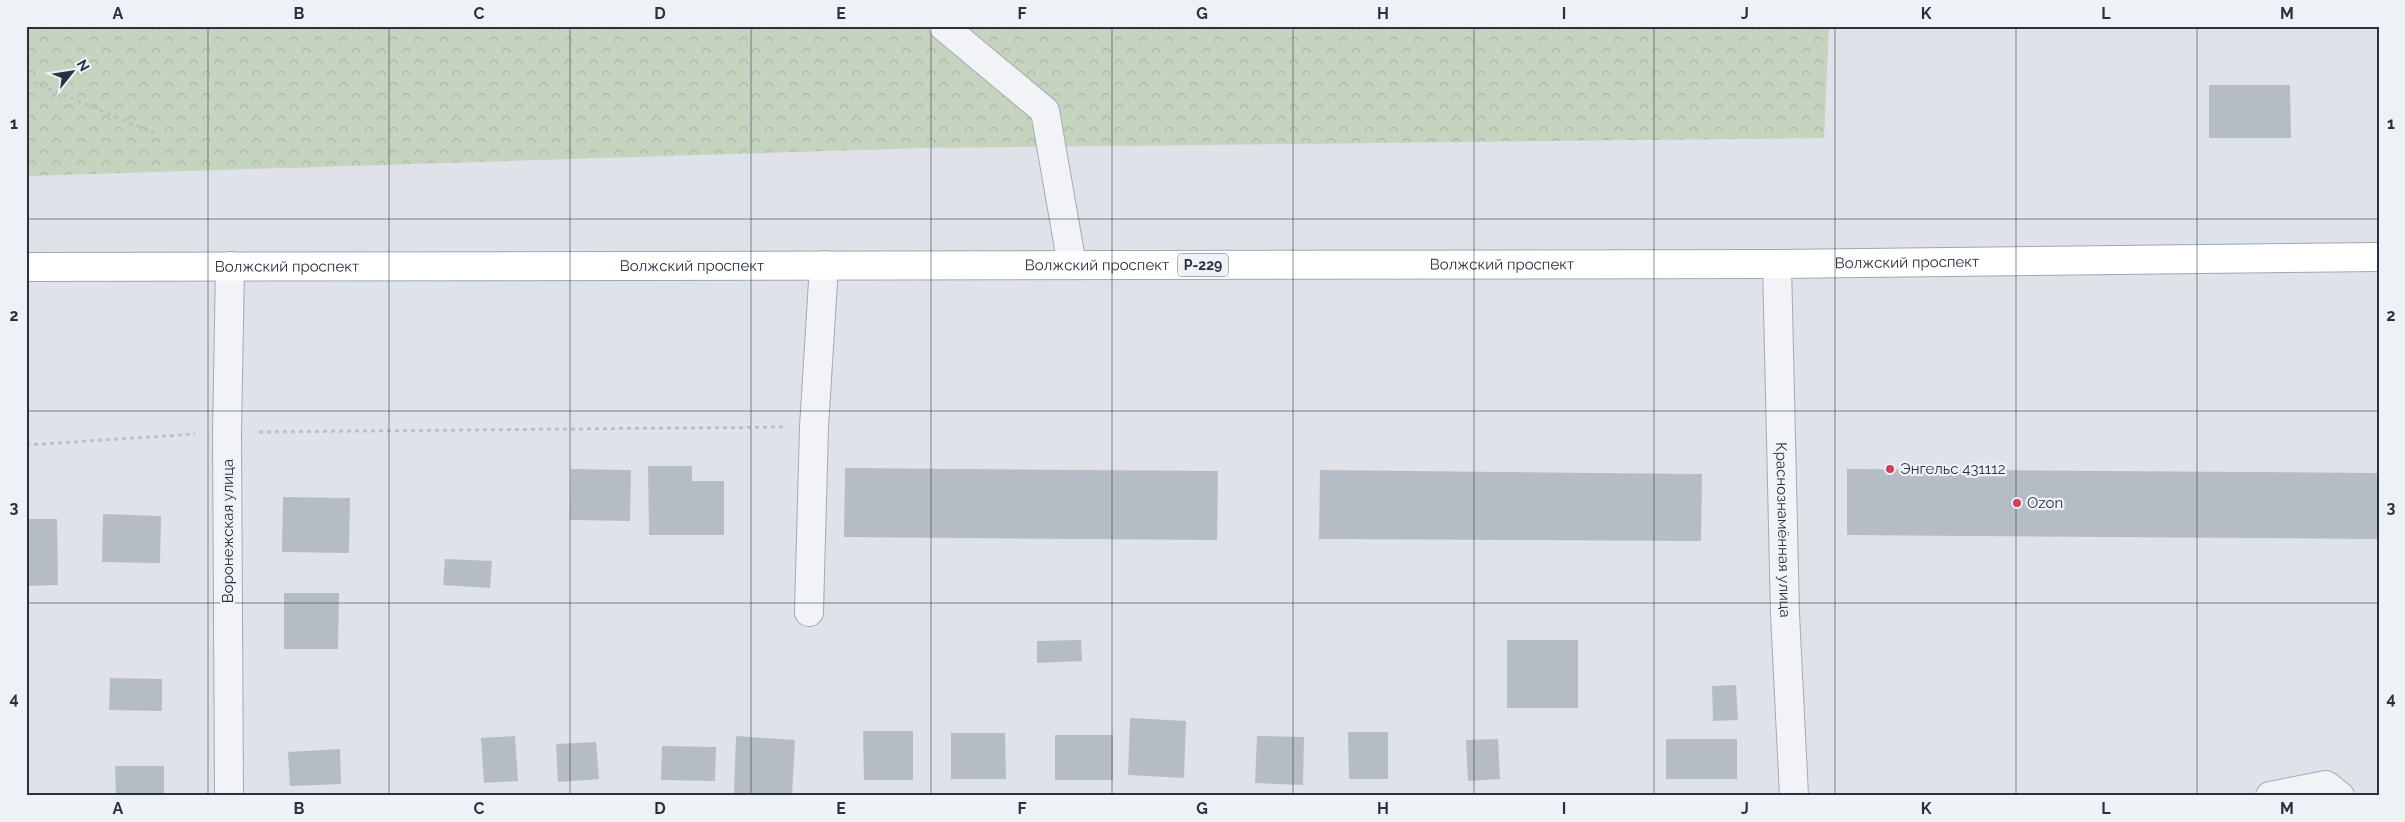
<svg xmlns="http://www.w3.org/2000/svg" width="2405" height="822" font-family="Raleway,sans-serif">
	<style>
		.park { fill: url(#park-crowns) }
		.building { fill: #b6bcc5 }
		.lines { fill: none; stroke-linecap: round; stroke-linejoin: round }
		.minor-casing { stroke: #a4aab3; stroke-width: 30 }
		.major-casing { stroke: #9da7b5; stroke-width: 30 }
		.path { stroke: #bcc1c7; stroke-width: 3; stroke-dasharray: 4 4; stroke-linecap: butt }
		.minor { stroke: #f1f3f7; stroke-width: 28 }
		.major { stroke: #fff; stroke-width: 28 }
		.grid { fill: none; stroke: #273140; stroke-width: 1; stroke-opacity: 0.55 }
		.poi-dot { fill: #d23f59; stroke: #eef2f6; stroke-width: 2 }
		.labels { text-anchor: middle; stroke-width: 4.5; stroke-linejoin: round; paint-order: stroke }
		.shield { fill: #eef2f6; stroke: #636b77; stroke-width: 1 }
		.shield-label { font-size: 14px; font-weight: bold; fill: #273140 }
		.street-label { font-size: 15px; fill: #273140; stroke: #eef2f6 }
		.poi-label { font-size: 15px; fill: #273140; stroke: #eef2f6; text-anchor: start }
		.neatline { fill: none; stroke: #273140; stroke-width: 2 }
		.grid-label { font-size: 16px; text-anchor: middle; font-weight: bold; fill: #273140 }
	</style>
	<defs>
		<pattern id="park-crowns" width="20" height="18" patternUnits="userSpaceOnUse" patternTransform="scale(1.25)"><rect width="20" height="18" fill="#c5d3bf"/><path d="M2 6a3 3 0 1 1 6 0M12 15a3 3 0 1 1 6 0" fill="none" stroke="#a9b6a5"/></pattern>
	</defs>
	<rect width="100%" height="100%" fill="#dfe3e9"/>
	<!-- park -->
	<path class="park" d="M26,26h1803l-5,112 -899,10 -899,28z"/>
	<!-- building -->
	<g class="building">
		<path d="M2209,85h81l1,53h-82z"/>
		<path d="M648,466h44v15h32v54h-75z"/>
		<path d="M845,468l373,3 -1,69 -373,-3z"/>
		<path d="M571,469l60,1 -1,51 -60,-1z"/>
		<path d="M1847,469l532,4v66l-532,-4z"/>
		<path d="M1320,470l382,4 -1,67 -382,-2z"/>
		<path d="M283,497l67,1 -1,55 -67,-1z"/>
		<path d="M103,514l58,2 -1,47 -58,-1z"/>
		<path d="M26,519h31l1,66 -32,1z"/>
		<path d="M445,559l47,2 -2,27 -47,-3z"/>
		<path d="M284,593h55l-1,56h-54z"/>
		<path d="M1081,640l1,21 -45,2v-22z"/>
		<rect x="1507" y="640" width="71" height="68"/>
		<path d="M110,678l52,1v32l-53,-1z"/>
		<path d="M1736,685l2,35 -25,1 -1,-35z"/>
		<path d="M1130,718l56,3 -2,57 -56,-3z"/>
		<path d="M863,731h50v49h-49z"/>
		<path d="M1348,732h40v47h-39z"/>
		<path d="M951,733h54l1,46h-55z"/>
		<rect x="1055" y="735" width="58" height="45"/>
		<path d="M515,736l3,45 -34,2 -3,-45z"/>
		<path d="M736,736l59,4 -3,56 -58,-3z"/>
		<path d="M1257,736l47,1 -1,48 -48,-2z"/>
		<path d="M1498,739l2,40 -32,2 -2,-41z"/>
		<rect x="1666" y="739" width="71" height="40"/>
		<path d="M596,742l3,37 -41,3 -2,-38z"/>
		<path d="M662,746l54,1 -1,34 -54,-1z"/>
		<path d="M340,749l1,35 -51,2 -2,-34z"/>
		<path d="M115,766h49v30h-48z"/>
	</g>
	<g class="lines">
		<!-- minor casing -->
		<g class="minor-casing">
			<g id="minor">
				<path d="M943,26l102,85 27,154"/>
				<path id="s1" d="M1777,264l8,350 9,182"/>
				<path d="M809,612l5,-185 10,-162"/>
				<path d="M229,796l-2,-363 3,-167"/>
				<path d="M2270,796l56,-11 14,11"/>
			</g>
		</g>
		<!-- major casing -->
		<g class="major-casing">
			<g id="major">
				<path id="s2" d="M26,267l1751,-3 602,-7"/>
			</g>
		</g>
		<!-- path -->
		<g class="path">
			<path d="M26,79l128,54"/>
			<path d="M259,432l524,-5"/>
			<path d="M26,445l169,-11"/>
		</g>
		<!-- minor -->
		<use href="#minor" class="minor"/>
		<!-- major -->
		<use href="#major" class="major"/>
	</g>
	<!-- grid -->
	<path class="grid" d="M208,26v770M389,26v770M570,26v770M751,26v770M931,26v770M1112,26v770M1293,26v770M1474,26v770M1654,26v770M1835,26v770M2016,26v770M2197,26v770M26,219h2353M26,411h2353M26,603h2353"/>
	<!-- markers -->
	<g class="poi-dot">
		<circle cx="1890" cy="469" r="5"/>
		<circle cx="2017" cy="503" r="5"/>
	</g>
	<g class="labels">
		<!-- shield labels -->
		<rect class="shield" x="1178" y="253.5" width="50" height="23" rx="4"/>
		<g class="shield-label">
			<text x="1203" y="270">Р-229</text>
		</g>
		<!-- street labels -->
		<g class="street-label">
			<text dy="5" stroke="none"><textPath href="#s2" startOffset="1881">Волжский проспект</textPath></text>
			<text dy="5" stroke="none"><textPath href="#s2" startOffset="1476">Волжский проспект</textPath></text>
			<text dy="5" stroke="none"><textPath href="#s2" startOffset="666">Волжский проспект</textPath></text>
			<text dy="5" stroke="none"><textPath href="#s2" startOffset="1071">Волжский проспект</textPath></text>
			<text dy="5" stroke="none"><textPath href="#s2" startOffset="261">Волжский проспект</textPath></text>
			<text dy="5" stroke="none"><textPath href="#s1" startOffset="266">Краснознамённая улица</textPath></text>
			<text transform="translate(228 531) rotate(-90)" y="5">Воронежская улица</text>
		</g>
		<!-- poi labels -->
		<g class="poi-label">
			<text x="1900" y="474">Энгельс 431112</text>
			<text x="2027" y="508">Ozon</text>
		</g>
	</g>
	<!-- border -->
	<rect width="2405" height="822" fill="none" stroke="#eef2f6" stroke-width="55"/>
	<!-- north arrow -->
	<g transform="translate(72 72) rotate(60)" stroke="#eef2f6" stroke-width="4" paint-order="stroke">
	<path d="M0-4L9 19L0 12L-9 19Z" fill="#273140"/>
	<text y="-8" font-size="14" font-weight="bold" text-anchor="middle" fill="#273140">N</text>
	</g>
	<rect x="28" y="28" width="2350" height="766" class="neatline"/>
	<g class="grid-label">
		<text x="118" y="19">A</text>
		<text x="299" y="19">B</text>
		<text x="479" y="19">C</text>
		<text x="660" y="19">D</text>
		<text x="841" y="19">E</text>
		<text x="1022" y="19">F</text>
		<text x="1202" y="19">G</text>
		<text x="1383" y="19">H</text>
		<text x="1564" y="19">I</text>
		<text x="1745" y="19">J</text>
		<text x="1926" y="19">K</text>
		<text x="2106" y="19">L</text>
		<text x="2287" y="19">M</text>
		<text x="14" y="129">1</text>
		<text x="2391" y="129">1</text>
		<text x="14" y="321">2</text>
		<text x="2391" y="321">2</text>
		<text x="14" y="513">3</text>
		<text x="2391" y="513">3</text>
		<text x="14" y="704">4</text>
		<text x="2391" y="704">4</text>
		<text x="118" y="814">A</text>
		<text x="299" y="814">B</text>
		<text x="479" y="814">C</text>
		<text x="660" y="814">D</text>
		<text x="841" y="814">E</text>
		<text x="1022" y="814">F</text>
		<text x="1202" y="814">G</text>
		<text x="1383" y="814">H</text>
		<text x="1564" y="814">I</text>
		<text x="1745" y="814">J</text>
		<text x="1926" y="814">K</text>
		<text x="2106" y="814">L</text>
		<text x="2287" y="814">M</text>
	</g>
</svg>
